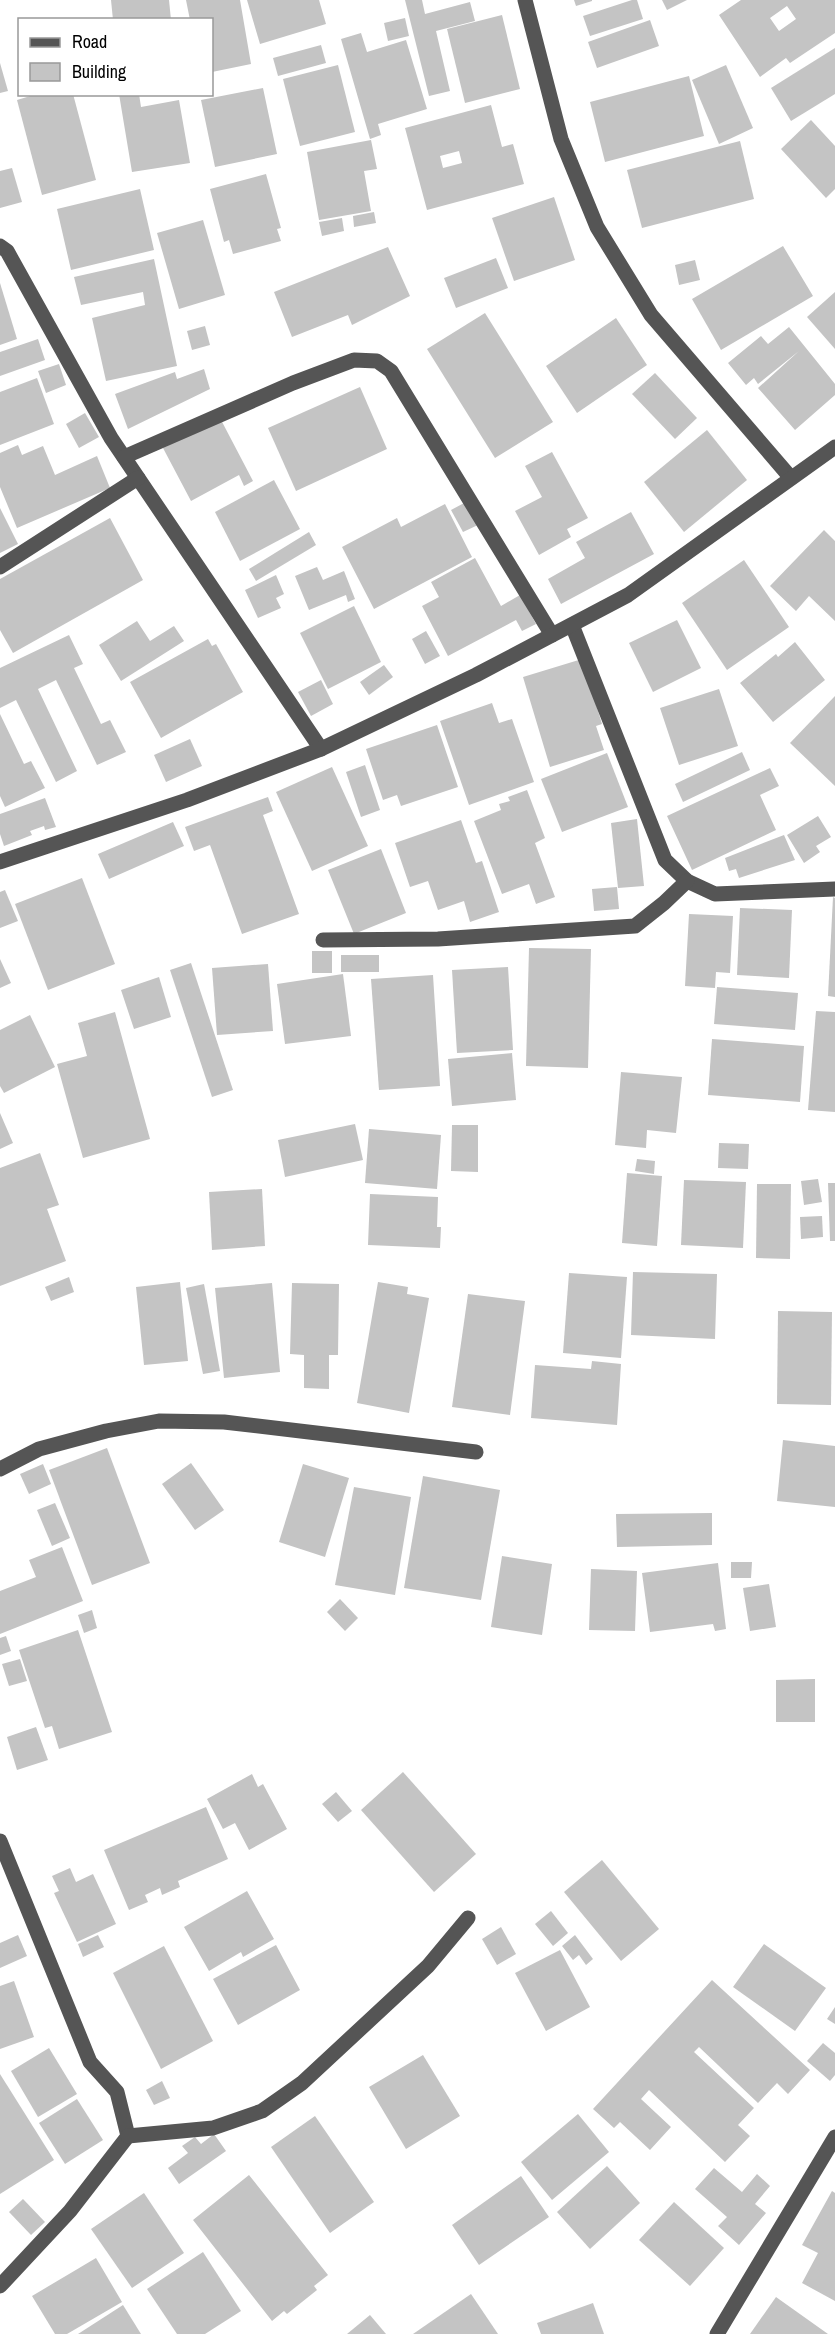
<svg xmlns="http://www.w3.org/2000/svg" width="835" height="2334" font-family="'Archivo Narrow',sans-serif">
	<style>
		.building { fill: #c4c4c4; fill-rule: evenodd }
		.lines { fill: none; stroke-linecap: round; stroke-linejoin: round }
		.minor { stroke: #555; stroke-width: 15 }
	</style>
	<rect width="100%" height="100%" fill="#fff"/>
	<!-- building -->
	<g class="building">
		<path d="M111,0h58l2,20h-58z"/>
		<path d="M186,0h54l11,64 -39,8v-52h-22z"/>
		<path d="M247,0h72l7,24 -66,20z"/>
		<path d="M405,0h17l3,14 45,-12 5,19 -39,10 14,60 -21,5z"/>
		<path d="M574,0h18v1l-16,5z"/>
		<path d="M632,0h5l6,19 -53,17 -7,-20z"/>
		<path d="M662,0h25l-20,10z"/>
		<path d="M741,0h94v33l-45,30 -4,-5 -26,19 -41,-62zM787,6l9,13 -17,12 -9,-13z"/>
		<path d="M502,15l18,74 -55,14 -18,-74z"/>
		<path d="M405,18l4,18 -21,5 -4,-18z"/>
		<path d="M650,20l9,26 -62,22 -9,-26z"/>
		<path d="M361,33l6,19 39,-12 21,69 -49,15 3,11 -11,4 -29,-100z"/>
		<path d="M321,45l5,18 -48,13 -5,-18z"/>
		<path d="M835,48v46l-44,27 -20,-33z"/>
		<path d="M0,63l8,28 -8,2z"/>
		<path d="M338,65l17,67 -55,14 -17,-67z"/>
		<path d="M726,65l27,63 -34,16 -27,-64z"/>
		<path d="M689,76l15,60 -99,26 -15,-60z"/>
		<path d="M263,88l14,66 -62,13 -14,-67z"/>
		<path d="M37,94h36l23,86 -54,15 -25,-95z"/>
		<path d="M119,94h20l2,13 38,-7 11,63 -58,9z"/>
		<path d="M491,105l11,42 11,-3 11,40 -97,26 -22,-82zM459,151l3,12 -19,5 -3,-12z"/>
		<path d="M811,120l24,26v43l-9,9 -45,-49z"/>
		<path d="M371,140l6,29 -13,2 7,40 -52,9 -12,-68z"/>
		<path d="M740,141l14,58 -112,29 -15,-58z"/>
		<path d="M12,168l10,34 -22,6v-37z"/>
		<path d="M266,174l15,54 -4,1 4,12 -48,13 -4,-14 -5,2 -14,-53z"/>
		<path d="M140,189l14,61 -83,20 -14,-61z"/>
		<path d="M554,197l21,63 -61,21 -22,-63z"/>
		<path d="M374,212l2,11 -22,4 -1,-11z"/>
		<path d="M342,218l2,13 -22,5 -3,-14z"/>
		<path d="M203,220l22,75 -46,14 -22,-76z"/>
		<path d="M783,246l30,50 -92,54 -29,-51z"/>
		<path d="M388,247l22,49 -58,29 -4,-10 -56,22 -18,-45z"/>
		<path d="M496,258l12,30 -52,20 -12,-30z"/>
		<path d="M154,259l23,107 -71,15 -14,-63 53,-13 -2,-13 -62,13 -7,-28z"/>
		<path d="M695,260l5,20 -21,5 -4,-20z"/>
		<path d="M0,283l17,56 -17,6z"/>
		<path d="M835,292v57l-28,-32z"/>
		<path d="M485,313l68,109 -58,36 -68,-109z"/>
		<path d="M616,318l31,47 -70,48 -31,-47z"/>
		<path d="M205,326l5,19 -18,5 -5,-19z"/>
		<path d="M789,327l46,57v11l-40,35 -37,-42 41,-37 -41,33 -4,-6 -8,7 -18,-22 33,-27 7,8z"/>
		<path d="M38,339l7,21 -45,16v-24z"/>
		<path d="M59,364l7,21 -20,8 -8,-22z"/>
		<path d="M204,369l6,20 -82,40 -13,-35 60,-22 2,7z"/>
		<path d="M655,373l42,45 -22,21 -43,-45z"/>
		<path d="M37,378l17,46 -54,21v-53z"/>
		<path d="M360,387l27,62 -91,42 -28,-63z"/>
		<path d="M85,413l14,24 -20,11 -13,-24z"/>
		<path d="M220,418l33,63 -9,5 -5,-11 -48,26 -28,-53z"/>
		<path d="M707,430l40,50 -63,52 -40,-50z"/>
		<path d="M18,445l4,10 21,-9 12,29 42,-19 13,32 -93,40 -17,-41v-34z"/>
		<path d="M552,452l36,66 -21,11 4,8 -32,18 -24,-44 27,-14 -17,-31z"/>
		<path d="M274,480l26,49 -60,32 -25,-49z"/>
		<path d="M466,502l12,23 -15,7 -12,-22z"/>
		<path d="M445,504l27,53 -98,52 -32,-62 55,-29 4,9z"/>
		<path d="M0,508l18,36 -18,9z"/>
		<path d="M631,512l23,42 -93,50 -13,-25 37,-21 -9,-16z"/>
		<path d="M110,518l33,62 -130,73 -13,-23v-51z"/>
		<path d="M824,530l11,11v80l-26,-25 -13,15 -26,-25z"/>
		<path d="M309,532l7,13 -60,36 -7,-12z"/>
		<path d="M475,558l26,48 19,-11 16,29 -14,7 -6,-11 -68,36 -26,-50 17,-9 -8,-15z"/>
		<path d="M744,560l45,67 -62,43 -45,-67z"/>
		<path d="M317,567l6,13 21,-9 11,28 -7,3 -2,-7 -37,15 -14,-34z"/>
		<path d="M276,575l8,19 -8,4 5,10 -23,10 -13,-28z"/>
		<path d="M354,606l27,56 -53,27 -28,-56z"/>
		<path d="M677,620l24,48 -48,24 -24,-49z"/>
		<path d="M137,621l13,20 24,-15 10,15 -63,40 -22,-36z"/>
		<path d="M426,631l14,25 -15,8 -13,-25z"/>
		<path d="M69,635l14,29 -9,4 27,56 9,-4 16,32 -29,13 -41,-85 -18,9 39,82 -21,11 -40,-82 -16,8v-40z"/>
		<path d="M208,639l4,7 4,-2 27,48 -82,46 -31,-56z"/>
		<path d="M795,642l30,38 -52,42 -33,-39 36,-29 2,3z"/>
		<path d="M582,659l20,65 -6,2 8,24 -54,17 -27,-90z"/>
		<path d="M384,665l9,12 -24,18 -9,-13z"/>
		<path d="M321,680l12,24 -22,12 -13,-24z"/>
		<path d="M719,689l19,57 -59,19 -19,-57z"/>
		<path d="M835,696v90l-45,-43z"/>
		<path d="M492,703l7,20 13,-4 22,63 -65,23 -29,-84z"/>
		<path d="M0,714l24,50 7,-3 14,27 -40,19 -5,-11z"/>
		<path d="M437,725l21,62 -57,19 -4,-11 -14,5 -17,-51z"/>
		<path d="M190,739l12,27 -36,16 -12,-27z"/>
		<path d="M742,752l8,18 -67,32 -8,-18z"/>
		<path d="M607,753l21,54 -66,25 -21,-53z"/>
		<path d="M365,765l15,45 -19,7 -15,-45z"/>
		<path d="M332,767l36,79 -56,25 -36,-79z"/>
		<path d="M770,768l9,18 -19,9 16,35 -84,40 -25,-54z"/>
		<path d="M527,790l18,48 -10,5 20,54 -19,7 -7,-20 -27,10 -28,-73 27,-11 -2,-6 11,-3 -2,-4z"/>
		<path d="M268,797l5,14 -10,4 36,99 -57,20 -32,-89 -16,6 -9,-24z"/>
		<path d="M45,798l11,29 -11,3 -1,-4 -14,5 2,4 -28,11 -4,-12v-20z"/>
		<path d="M818,816l13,21 -15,9 4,6 -16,11 -17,-28z"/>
		<path d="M637,819l7,67 -26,2 -7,-65z"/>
		<path d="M461,820l15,43 6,-2 17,51 -29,10 -6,-21 -26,9 -10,-29 -18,6 -15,-44z"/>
		<path d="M173,822l11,24 -75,33 -11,-25z"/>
		<path d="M784,835l11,25 -56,18 -3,-9 -7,2 -4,-13z"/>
		<path d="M381,849l25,64 -52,21 -26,-64z"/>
		<path d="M82,878l33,86 -67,26 -33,-86z"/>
		<path d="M617,887l2,22 -25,2 -2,-22z"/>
		<path d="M5,890l13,31 -18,7v-36z"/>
		<path d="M833,897l2,1v99l-7,-1z"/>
		<path d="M740,908l52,2 -3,68 -52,-3z"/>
		<path d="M689,914l44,2 -3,57 -14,-1 -1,16 -30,-2z"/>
		<path d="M529,948l62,1 -3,119 -62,-2z"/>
		<rect x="312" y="951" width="20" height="22"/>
		<rect x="341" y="955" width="38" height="17"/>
		<path d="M0,959l11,24 -11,5z"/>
		<path d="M191,963l42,127 -21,7 -42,-127z"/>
		<path d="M268,964l5,67 -56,4 -5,-67z"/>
		<path d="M508,967l5,83 -56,3 -5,-83z"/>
		<path d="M343,974l8,62 -66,8 -8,-60z"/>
		<path d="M433,975l7,111 -61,4 -8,-111z"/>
		<path d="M159,977l12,40 -37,12 -13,-39z"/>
		<path d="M717,987l81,6 -3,37 -81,-6z"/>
		<path d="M816,1011l19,1v100l-27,-2z"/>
		<path d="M115,1012l35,127 -67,19 -26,-94 30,-8 -9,-33z"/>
		<path d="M30,1015l25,52 -51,26 -4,-7v-56z"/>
		<path d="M712,1039l92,7 -4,56 -92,-7z"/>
		<path d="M512,1053l4,47 -64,6 -4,-47z"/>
		<path d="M621,1072l61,5 -6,56 -29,-3 -1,18 -31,-3z"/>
		<path d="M0,1113l13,30 -13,6z"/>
		<path d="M355,1124l8,36 -78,17 -7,-37z"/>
		<path d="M452,1125h26v47l-27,-1z"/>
		<path d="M369,1129l72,6 -4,54 -72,-6z"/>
		<path d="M719,1143l30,1 -1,25 -30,-1z"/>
		<path d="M40,1153l19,52 -12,4 19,52 -66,25v-118z"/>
		<path d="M637,1159l18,2 -1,13 -19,-3z"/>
		<path d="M627,1173l35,3 -5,70 -35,-3z"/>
		<path d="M818,1179l4,23 -18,3 -3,-24z"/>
		<path d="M684,1180l62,2 -3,66 -62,-3z"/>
		<path d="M828,1183h7v58h-5z"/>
		<path d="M757,1184h34l-1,75 -34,-1z"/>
		<path d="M262,1189l3,57 -53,4 -3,-58z"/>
		<path d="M370,1194l68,3 -1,30h4l-1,21 -72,-3z"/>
		<path d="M822,1216l1,21 -22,2 -1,-22z"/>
		<path d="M633,1272l84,2 -2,65 -84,-4z"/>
		<path d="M569,1273l58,4 -6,81 -58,-5z"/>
		<path d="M69,1277l5,15 -23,9 -6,-14z"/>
		<path d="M180,1282l8,79 -44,4 -8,-78z"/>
		<path d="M378,1282l30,5 -1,7 22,4 -20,115 -52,-10z"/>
		<path d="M272,1283l8,89 -56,6 -9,-90z"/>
		<path d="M292,1283l47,1 -1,71h-9v34l-25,-1v-33l-14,-1z"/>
		<path d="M204,1284l16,87 -17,3 -17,-86z"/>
		<path d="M468,1294l57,7 -15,114 -58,-8z"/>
		<path d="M778,1311l54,1 -1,93 -54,-1z"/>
		<path d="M592,1361l29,3 -4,61 -86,-7 4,-53 56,4z"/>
		<path d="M783,1440l52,6v61l-58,-6z"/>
		<path d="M107,1448l43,115 -58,22 -43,-115z"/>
		<path d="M191,1463l33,47 -29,20 -33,-46z"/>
		<path d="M43,1464l8,20 -22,10 -9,-20z"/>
		<path d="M303,1464l46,14 -24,79 -46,-15z"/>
		<path d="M423,1476l77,14 -19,110 -77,-12z"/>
		<path d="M354,1487l57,10 -16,98 -60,-10z"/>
		<path d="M55,1503l15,35 -18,8 -15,-36z"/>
		<path d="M712,1513v32l-95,2 -1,-33z"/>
		<path d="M62,1547l21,54 -83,33v-43l36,-14 -7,-17z"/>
		<path d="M502,1556l50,8 -10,71 -51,-8z"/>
		<path d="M731,1562h21l-1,16h-20z"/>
		<path d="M718,1563l8,66 -11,2 -2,-7 -63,8 -8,-59z"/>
		<path d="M591,1569l46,2 -2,60 -46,-1z"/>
		<path d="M769,1584l7,43 -26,4 -7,-43z"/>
		<path d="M340,1599l18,19 -13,13 -18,-19z"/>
		<path d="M92,1610l5,18 -13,5 -6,-18z"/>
		<path d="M78,1630l34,102 -53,17 -7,-23 -7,2 -26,-78z"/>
		<path d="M6,1636l5,15 -11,4v-17z"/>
		<path d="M20,1659l7,22 -18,5 -7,-22z"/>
		<path d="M815,1679v43h-39v-42z"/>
		<path d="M36,1727l12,33 -31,10 -10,-33z"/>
		<path d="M403,1772l73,82 -42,38 -73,-82z"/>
		<path d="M252,1774l6,13 5,-3 24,45 -38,21 -14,-27 -12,6 -16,-30z"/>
		<path d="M336,1792l16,19 -14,11 -16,-18z"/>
		<path d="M206,1807l22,52 -50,22 2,6 -18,8 -2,-7 -15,7 3,7 -19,8 -25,-60z"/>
		<path d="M602,1860l57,69 -38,32 -57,-69z"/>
		<path d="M70,1868l6,14 17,-8 23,50 -39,18 -23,-49 5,-2 -7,-15z"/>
		<path d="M247,1891l27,48 -31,18 -2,-5 -32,19 -25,-44z"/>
		<path d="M551,1911l17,22 -15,13 -18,-22z"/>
		<path d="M501,1927l15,27 -19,11 -15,-26z"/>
		<path d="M18,1935l9,21 -27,12v-25z"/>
		<path d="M98,1935l6,12 -21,10 -5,-13z"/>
		<path d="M575,1935l18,24 -7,6 -7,-10 -6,5 -11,-14z"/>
		<path d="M764,1944l62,44 -31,43 -62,-44z"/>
		<path d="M276,1945l24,45 -62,35 -25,-46z"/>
		<path d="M164,1946l49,95 -52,28 -48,-96z"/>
		<path d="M560,1950l30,57 -44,24 -31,-58z"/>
		<path d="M712,1980l98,90 -22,24 -11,-11 -19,20 -59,-56 -5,5 60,56 -16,17 12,11 -25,26 -76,-72 -8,9 30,28 -21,23 -30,-28 -6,6 -21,-19z"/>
		<path d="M14,1981l20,56 -34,12v-63z"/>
		<path d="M835,2007v17l-8,-5z"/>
		<path d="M823,2043l12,10v22l-5,6 -23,-20z"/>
		<path d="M49,2048l28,46 -39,23 -27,-46z"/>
		<path d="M423,2055l37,61 -54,33 -37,-62z"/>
		<path d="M0,2074l54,86 -54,34z"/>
		<path d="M162,2081l8,17 -16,7 -8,-15z"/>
		<path d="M77,2099l26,41 -38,24 -26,-41z"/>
		<path d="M578,2114l31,38 -57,48 -31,-38z"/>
		<path d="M315,2116l59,86 -44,31 -59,-86z"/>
		<path d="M214,2134l12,17 -47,33 -11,-16 20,-15 -6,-7 13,-9 6,7z"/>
		<path d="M607,2166l33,37 -50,46 -33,-37z"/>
		<path d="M714,2168l28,24 15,-18 13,12 -15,18 11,9 -27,32 -21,-19 9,-9 -32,-28z"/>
		<path d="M249,2175l79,100 -14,11 3,4 -30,24 -3,-3 -12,10 -79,-101z"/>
		<path d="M521,2176l28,41 -70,48 -27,-40z"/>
		<path d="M832,2191l3,2v108l-33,-18 16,-30 -16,-8z"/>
		<path d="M144,2193l40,60 -52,35 -41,-59z"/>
		<path d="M23,2199l22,23 -14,13 -22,-23z"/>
		<path d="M674,2202l50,46 -34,38 -51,-46z"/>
		<path d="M203,2252l38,59 -36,23h-28l-30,-45z"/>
		<path d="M96,2258l26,44 -55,32h-12l-23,-38z"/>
		<path d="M471,2294l27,40h-85z"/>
		<path d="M776,2297l52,37h-78z"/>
		<path d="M593,2303l11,31h-63l-4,-11z"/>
		<path d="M123,2305l18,29h-63z"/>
		<path d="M370,2315l16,19h-39z"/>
	</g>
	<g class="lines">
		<!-- minor -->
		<g class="minor">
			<path d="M525,0l36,139 36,88 54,88 140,163"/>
			<path d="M0,246l7,5 104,187 210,311"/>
			<path d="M124,457l169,-74 61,-23 23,1 14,10 161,264"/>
			<path d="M0,567l138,-89"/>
			<path d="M572,625l93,235 22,21 28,13 120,-5"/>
			<path d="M0,862l187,-62 134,-51 155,-74 152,-80 207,-148"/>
			<path d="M323,940l115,-1 197,-13 29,-23 23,-22"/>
			<path d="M0,1469l39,-20 67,-18 53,-10 65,1 252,30"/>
			<path d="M0,1841l90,221 27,30 11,44 -58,75 -70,75"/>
			<path d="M128,2136l85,-8 49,-17 40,-28 126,-117 40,-48"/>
			<path d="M717,2334l118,-197"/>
		</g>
	</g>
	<!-- legend -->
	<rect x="18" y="18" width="195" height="78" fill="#ffffff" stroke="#999999" stroke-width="1.5"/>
	<rect x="30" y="38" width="30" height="9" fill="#555555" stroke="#999999" stroke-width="1.5"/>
	<text x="72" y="48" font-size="18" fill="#000000">Road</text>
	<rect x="30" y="63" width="30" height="18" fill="#c4c4c4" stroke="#999999" stroke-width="1.5"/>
	<text x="72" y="78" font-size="18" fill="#000000">Building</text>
</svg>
